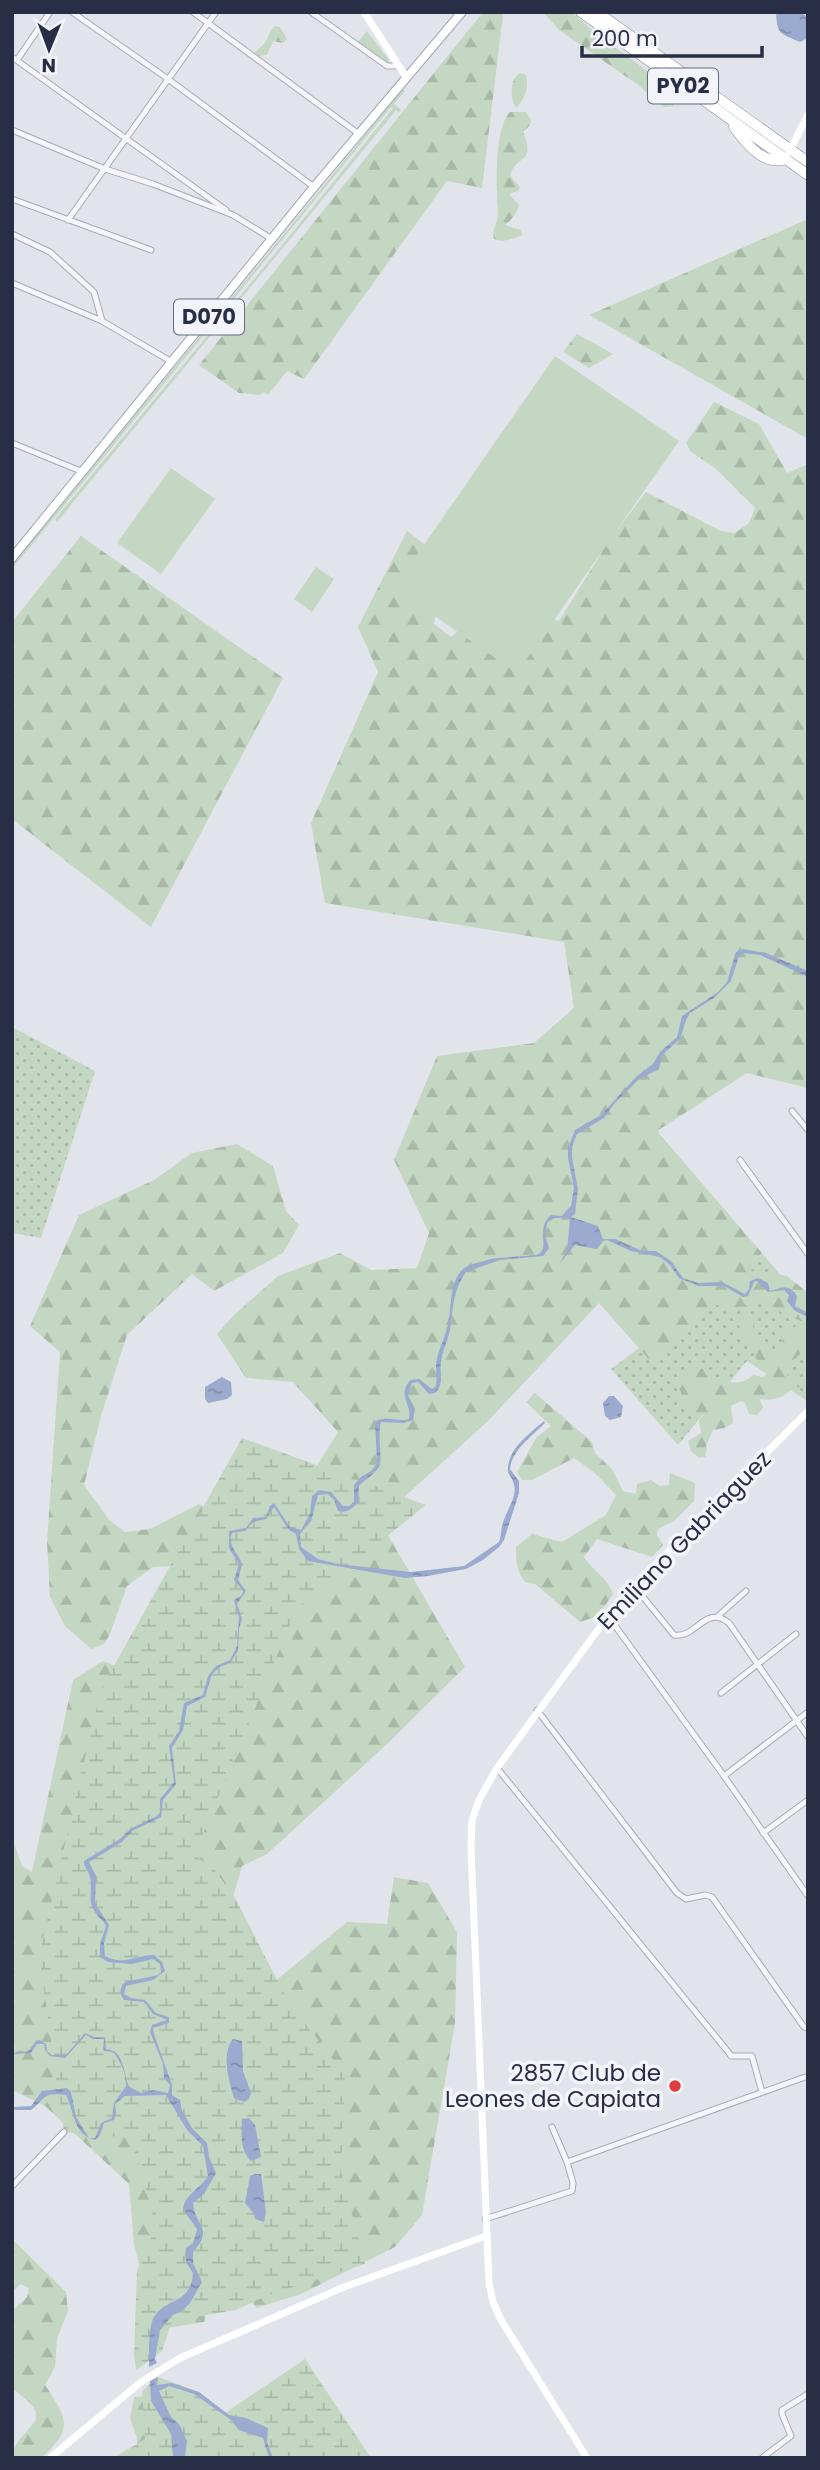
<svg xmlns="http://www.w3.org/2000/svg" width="820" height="2470" font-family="Poppins,sans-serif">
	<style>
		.grass { fill: url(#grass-dots) }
		.forest { fill: url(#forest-firs) }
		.wetland { fill: url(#wetland-marsh) }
		.park { fill: #c4d7c2 }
		.water { fill: url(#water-ripples) }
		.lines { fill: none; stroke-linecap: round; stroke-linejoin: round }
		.street-casing { stroke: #a6aab7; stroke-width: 7 }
		.primary-casing { stroke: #a0a6b9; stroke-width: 10 }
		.highway-casing { stroke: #888ea4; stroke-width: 11 }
		.street { stroke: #f6f6fa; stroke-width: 5 }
		.secondary { stroke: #fff; stroke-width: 7 }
		.primary { stroke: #fff; stroke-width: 8 }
		.highway { stroke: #fff; stroke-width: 10 }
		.poi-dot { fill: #dd3d3b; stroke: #f2f4f9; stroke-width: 2.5 }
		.labels { text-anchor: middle; stroke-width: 7; stroke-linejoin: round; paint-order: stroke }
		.shield { fill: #f2f4f9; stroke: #65697c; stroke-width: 2 }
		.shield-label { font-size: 21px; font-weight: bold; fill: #282e46 }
		.street-label { font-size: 23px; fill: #282e46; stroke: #f2f4f9 }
		.poi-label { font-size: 23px; fill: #282e46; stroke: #f2f4f9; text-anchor: end }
	</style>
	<defs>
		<pattern id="grass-dots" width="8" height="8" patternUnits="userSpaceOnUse" patternTransform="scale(1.75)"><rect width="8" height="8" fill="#c4d7c2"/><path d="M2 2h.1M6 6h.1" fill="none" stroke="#a8b9a8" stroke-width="1.8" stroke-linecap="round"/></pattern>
		<pattern id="forest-firs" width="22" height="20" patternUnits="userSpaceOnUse" patternTransform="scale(1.75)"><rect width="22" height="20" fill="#c4d7c2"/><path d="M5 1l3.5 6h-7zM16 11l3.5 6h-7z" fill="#a8b9a8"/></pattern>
		<pattern id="wetland-marsh" width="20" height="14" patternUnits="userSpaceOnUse" patternTransform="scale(1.75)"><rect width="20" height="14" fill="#c4d7c2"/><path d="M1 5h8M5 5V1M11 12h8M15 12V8" fill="none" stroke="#a8b9a8"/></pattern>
		<pattern id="water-ripples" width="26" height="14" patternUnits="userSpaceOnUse" patternTransform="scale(1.75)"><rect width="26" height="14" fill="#9aabcf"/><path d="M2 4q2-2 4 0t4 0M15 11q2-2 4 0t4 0" fill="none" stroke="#7e8caa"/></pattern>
	</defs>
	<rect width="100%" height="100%" fill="#e2e4ec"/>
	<!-- grass -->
	<g class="grass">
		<path d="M12,1027l83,44 -54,167 -29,-5z"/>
		<path d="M762,1253l46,55v92l-1,1 -60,-40 -69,84 -67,-76 28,-21 14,16z"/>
	</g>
	<!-- forest -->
	<g class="forest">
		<path d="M483,12h15l5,3 -21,173 -35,-7 -143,198 -17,-8 -19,24 -4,-3 -4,3 -21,-2 -40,-28z"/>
		<path d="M543,12h29c10,9 20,18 30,26 17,13 71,46 72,68l-10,1 -26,-22 -79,-55z"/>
		<path d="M275,26l5,1 7,12 -4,4 -10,-2 -6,14 -11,1 -1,-4 10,-9 6,-13z"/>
		<path d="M520,73l6,2c3,13 -1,23 -10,33 -6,-9 -7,-29 4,-35z"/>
		<path d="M510,112h16l5,8 -1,5 -7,7c14,33 -8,22 -13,44l10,11 -2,4 -9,3 10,11c-2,9 -8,15 -14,20l16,5 1,5c-10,4 -18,8 -28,4 -3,-11 5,-17 4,-27 -2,-22 -4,-84 12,-100z"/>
		<path d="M808,219v220l-219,-124z"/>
		<path d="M577,334l36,20 -24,14 -26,-16z"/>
		<path d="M714,402l45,22 28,49 21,-9v624l-61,-15 -90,58 105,122 -16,17 41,6 21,17v30l-23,-8 -21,-15c-20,8 -32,9 -52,4l-59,60 -54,-61 -111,118 -109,99 86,147 -79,78 -119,109 -25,12 -25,86 18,62 112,-92 40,2 7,-47 34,6 29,49 -2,91 -33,192 -27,32 -94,47 -45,14 -22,-34 -23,21 -7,27 -49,8 -21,-86 -5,-60 -84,-78 -33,-16v-253l10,29 10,6 41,-192 30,-19 22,9 57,-104 -29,1 -26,19 -17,48 -6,10 -13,5 -26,-23 -15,-29 -3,-55 13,-190 -30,-26 49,-111 75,-35 38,-27 45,-9 36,22 13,45 13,14 -16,28 -69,38 -22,-17 -65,61 -26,81 -17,69 25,35 16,12 25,-3 49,-25 29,17 71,-26 39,-63 -45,-50 -47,-4 -29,-44 16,-18 45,-40 62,-23 31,17 46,-2 12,-35 -35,-73 43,-104 97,-13 40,-35 -10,-66 -239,-39 -14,-80 67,-151 -20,-45 49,-96 37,28 -10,65 17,13 38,-30 49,6 21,8 51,-82 36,-47 75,39 14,2 14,-10 6,-15 -40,-40 -25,-17 -4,-8z"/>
		<path d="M81,536l202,142 -132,249 -139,-108v-197z"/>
		<path d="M749,1315l6,5 -3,10 13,17 6,4 5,11 7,-22 -2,-4 15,-10 10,5c3,16 -7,28 -21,34l-1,5c5,8 9,9 18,7l4,5 -4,6 -8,-2c-9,12 -20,15 -34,13l3,9 -6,7 -8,-1 -4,-11 -4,-2 -10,5 2,17 -9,5 -11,2 -7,16 1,3 -2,8 -6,1 -8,-7 -3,-10 13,-8 -2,-13 5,-5 -23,-8v-15l-6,-9 3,-10 16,-6 9,2 2,5c16,6 34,15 48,1l10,2 4,-3 -10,-14 -18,-34v-6z"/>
		<path d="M535,1393l57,49 3,11 17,16 11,22 13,3 1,-10 14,-4 9,6 9,-1 1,-12 25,10 -1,18 -20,20 -16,8 -1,6 6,10 -11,12 -55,-18 -13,18c9,14 24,21 29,37l-15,22 -18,6 -45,-38 -9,-1c-10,-12 -10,-22 -10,-36l16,-13 30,8 44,-27 10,-20 -21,-22 -21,-15 -42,22h-10l-5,-8 19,-34 15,-12 -25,-24z"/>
		<path d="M12,2239l54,53 2,19 -11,28 -2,28 -10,18c23,35 29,43 -4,73h-29c3,-33 53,-35 0,-69v-78l15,-14 2,-9 -9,-4 -8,9z"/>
		<path d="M152,2396l62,62h-77v-20l-7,-20 4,-21z"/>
	</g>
	<!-- wetland -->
	<g class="wetland">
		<path d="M242,1438l184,67 -129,103 -103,247 21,15 20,28 53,103 57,74 -4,97 24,92 -99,32 -30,14 -64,11 -10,30 -26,19 -2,-15 3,-84 19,-45 -25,-88 -67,-6 -25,-177 62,-266z"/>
		<path d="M305,2359l66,99h-258l32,-19 -3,-48 16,-14 41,15 26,21z"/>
	</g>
	<!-- park -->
	<g class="park">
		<path d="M367,31l22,29 -1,3 -30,-21z"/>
		<path d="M403,89l2,2 -11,13 7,6 -2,3 -3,-3 -7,9 -332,403 -2,-3c113,-136 227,-272 338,-411l-2,-1 -379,462v-4z"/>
		<path d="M555,356l124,85 -162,232 -123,-85z"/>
		<path d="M171,468l44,31 -54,75 -44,-31z"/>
		<path d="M316,567l18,12 -22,33 -18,-13z"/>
	</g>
	<!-- water -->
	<g class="water">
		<path d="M776,12h24l8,5v21l-8,4c-21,-9 -23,-8 -24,-30z"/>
		<path d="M743,949l23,4 42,18v6l-48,-22 -17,-2 -4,3 -8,25 -17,17 -24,15 -4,7 -6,19 -18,16 -3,14 -20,10 -25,25 -10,14 -27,16 -5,13v11l6,31 -3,25 -4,3 27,9 5,13h12l27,12h14l15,10 12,17 15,5 24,-1 23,12 4,-5 1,-8 8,-3 10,5 2,8c11,-3 19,-8 27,5l-2,10 13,7v4l-13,-6 -8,-10 2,-6 -5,-5 -16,2 -11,-11 -3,1 -6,14 -5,1 -19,-11h-26l-19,-8 -9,-13 -10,-8 -29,-6 -24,-11 -4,1 -6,8 -22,-4 -16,19 8,-13 3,-33h-16l-7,5 -2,12 4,13 -6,8 -43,4 -34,12c-13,18 -13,36 -16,58 -2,11 -8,21 -9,32 -2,12 4,21 -6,31l-6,1 -11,-12 -6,1 -4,12 7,14 -2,11 -9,3 -23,-1c-4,13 2,37 -2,45 -5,8 -14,12 -20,19l-1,16c-5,6 -11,12 -20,9l-4,-11 -6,-6 -10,1 -7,26 -11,13 1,13 17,12 19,5 74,8 53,-6 35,-24c2,-6 2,-10 3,-16 5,-21 22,-33 6,-53 -2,-23 20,-38 36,-52l1,2c-13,13 -33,27 -35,46l9,12v12l-15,47 -5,7 -16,13 -17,9 -38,7 -23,2 -97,-17 -9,-12 -3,-15 -7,-4 -15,-23 -8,12 -13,3 -8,9 -13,2c-5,14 7,20 10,31l-4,16 8,11 -9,13 5,15 -3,10 -1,22 -8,12 -10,4 -8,7 -7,23 -18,9 -4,24 -11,18 4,36 -13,16 -2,17 -29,14 -10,11 -33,20 7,14 -1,27 14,22 -5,19 1,12c18,10 31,-1 49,-1l8,7 3,9 -12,9 -27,6 -2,8 7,4 14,2 11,13 13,4v6l-16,5 1,6 18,51v10l8,5 2,11 10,17 15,15 2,14 7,16 -12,21 -11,9c1,22 22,25 0,49v11l9,19 -12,21 -8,8 -9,4 -13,15 -5,29 2,4 -8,4c0,-12 -1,-40 5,-50 12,-20 37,-12 39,-44 -7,-10 -9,-13 -7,-25l7,-5 4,-13c-3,-8 -11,-13 -13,-21 -3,-11 19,-23 24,-33l-5,-30 -16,-16 -21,-35 -41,1 -10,8 1,10 -2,6 -10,3 -4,12 -5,5c-22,-5 -21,-30 -29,-45 -23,-3 -19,2 -35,15h-19v-3l19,-1 11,-15 25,-3 4,4 5,25 13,21h6l6,-15 11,-5 2,-15 12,-17c0,-13 -5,-24 -13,-34l-9,-1 -1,-2 1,-10h-11l-7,-4 -21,23 -15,-2 -5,-6 -1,-6h-7l-6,9 -19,1 7,-3 9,1 8,-11 4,-1 6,4 1,7 5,4h14l19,-22 9,4h11l1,12c18,1 17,22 22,35 2,5 9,6 13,9l13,-3 14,3 2,-8 -6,-7 -1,-14 -13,-32 2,-7 15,-5 -14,-6 -9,-12 -20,-2 -4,-7 2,-8 4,-3 32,-7 3,-3 -1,-8 -7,-5 -21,5 -24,-2 -8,-5v-13l6,-18c-3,-7 -7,-7 -11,-14 -8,-11 -2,-23 -5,-35 -2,-7 -6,-9 -6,-16l36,-22 10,-10 27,-13 3,-4v-13l14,-17 -5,-36 10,-15 5,-28 19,-8 5,-19 8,-10 14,-6 7,-14 2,-29 -5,-17 8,-5 1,-4 -9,-11 5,-16 -10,-16v-17l17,-3 7,-10 13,-1 4,-11 4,-3 16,24 11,3 9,-16 2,-18 7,-6 12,2 12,14h6l5,-4v-17l7,-8 10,-6 6,-8 -2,-41c11,-8 22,1 34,-3 3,-17 -12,-22 1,-39l9,-1 13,10 4,-3c1,-7 0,-14 0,-21 1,-13 8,-24 11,-37 5,-16 1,-41 14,-57 6,-7 21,-9 30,-12 9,-2 45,-3 48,-5 11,-8 -4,-25 12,-39l11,1 9,-10 3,-18 -6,-30v-10l7,-18 26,-15 36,-39 16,-12 7,-12 17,-15 5,-21 36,-24 9,-10 9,-30z"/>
		<path d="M222,1377l9,5 1,13 -5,4 -19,4 -3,-4v-12z"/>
		<path d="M609,1396h5l9,10 -2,11 -11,3 -5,-4 -2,-13z"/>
		<path d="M233,2039l9,2 1,30 8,22 -2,6 -5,3 -10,-4c-5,-16 -13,-45 -1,-59z"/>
		<path d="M249,2118l6,7 6,32 -10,4c-11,-10 -10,-27 -9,-42z"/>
		<path d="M255,2174h6l5,39 -2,9 -9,-3 -1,-5 -9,-11 5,-27z"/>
		<path d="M158,2377l-1,8 14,-2 28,9 30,23 17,3 22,10 -1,14 6,16h-4l-6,-20 -24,-8 -8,-10 -37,-26 -25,-8 -10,5 12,26 8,7 8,17 -2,17h-12l-2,-24 -20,-33 -1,-20z"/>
	</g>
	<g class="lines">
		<!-- street casing -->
		<g class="street-casing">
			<g id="street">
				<path d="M72,12l96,67 146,108"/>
				<path d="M193,12l166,122"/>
				<path d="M311,12l76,54h10"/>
				<path d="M12,57l214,153"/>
				<path d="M17,60l33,-48"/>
				<path d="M12,130l93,39 48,15 80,31 39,24"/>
				<path d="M12,199l139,51"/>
				<path d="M68,220l148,-208"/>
				<path d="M12,234l38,18 44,40 8,29"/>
				<path d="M12,283l90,38 70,41"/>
				<path d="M12,443l71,29"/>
				<path d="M792,1111l16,19"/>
				<path d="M740,1160l68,94"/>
				<path d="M635,1587l39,48c22,4 31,-31 55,-12l79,114"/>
				<path d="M608,1616l116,160 84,120"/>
				<path d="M718,1616l28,-25"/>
				<path d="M721,1693l75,-59"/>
				<path d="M537,1710l140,183 9,6 19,-4 7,2 92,130 4,1"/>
				<path d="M497,1768l232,285 2,3h21l10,36"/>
				<path d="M724,1776l84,-64"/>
				<path d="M763,1833l45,-33"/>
				<path d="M552,2127l15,35"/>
				<path d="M12,2186l52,-54"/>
				<path d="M485,2219l87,-28 1,-8 -6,-21 241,-86"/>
				<path d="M762,2458l29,-22 -9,-22v-4l26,-16"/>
			</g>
		</g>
		<!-- primary casing -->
		<g class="primary-casing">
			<path id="primary" d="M12,558l302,-371 148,-175"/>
		</g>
		<!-- highway casing -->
		<g class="highway-casing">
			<g id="highway">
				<path d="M581,12l227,163"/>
				<path d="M597,12l211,150"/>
				<path d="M734,127c11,15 30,40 51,32"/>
			</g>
		</g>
		<!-- street -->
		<use href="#street" class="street"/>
		<!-- secondary -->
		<g class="secondary">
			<path d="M364,12l42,65"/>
			<path d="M789,152l19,-37"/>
			<path d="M50,2458l91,-76 39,-24 164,-71 142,-51"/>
			<path d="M587,2458l-86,-138 -8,-18 -4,-19 -18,-435 1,-28 7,-20 18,-32 111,-152 49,-53 151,-152"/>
		</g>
		<!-- primary -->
		<use href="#primary" class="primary"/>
		<!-- highway -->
		<use href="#highway" class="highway"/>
	</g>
	<!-- markers -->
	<circle class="poi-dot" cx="675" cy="2086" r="7"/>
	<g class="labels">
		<!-- shield labels -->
		<g class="shield">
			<rect x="648" y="68.5" width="70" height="35" rx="5"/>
			<rect x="174" y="299.5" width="70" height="35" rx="5"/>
		</g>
		<g class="shield-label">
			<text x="683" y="93">PY02</text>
			<text x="209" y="324">D070</text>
		</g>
		<!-- street labels -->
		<g class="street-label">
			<text transform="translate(684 1540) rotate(-46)" y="8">Emiliano Gabriaguez</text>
		</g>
		<!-- poi labels -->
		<g class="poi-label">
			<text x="661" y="2081">2857 Club de<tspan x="661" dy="26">Leones de Capiata</tspan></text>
		</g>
	</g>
	<!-- border -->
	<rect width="820" height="2470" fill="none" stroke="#282e46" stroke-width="28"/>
	<!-- north arrow -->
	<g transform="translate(49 49) rotate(181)" stroke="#f2f4f9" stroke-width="5" paint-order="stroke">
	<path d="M0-5L12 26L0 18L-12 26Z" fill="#282e46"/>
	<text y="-10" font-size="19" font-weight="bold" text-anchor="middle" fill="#282e46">N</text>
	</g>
	<!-- scale -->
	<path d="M582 46v10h180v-10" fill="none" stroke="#282e46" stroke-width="3.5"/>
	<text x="592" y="46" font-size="21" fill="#282e46" stroke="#f2f4f9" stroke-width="5" paint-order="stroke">200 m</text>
</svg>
